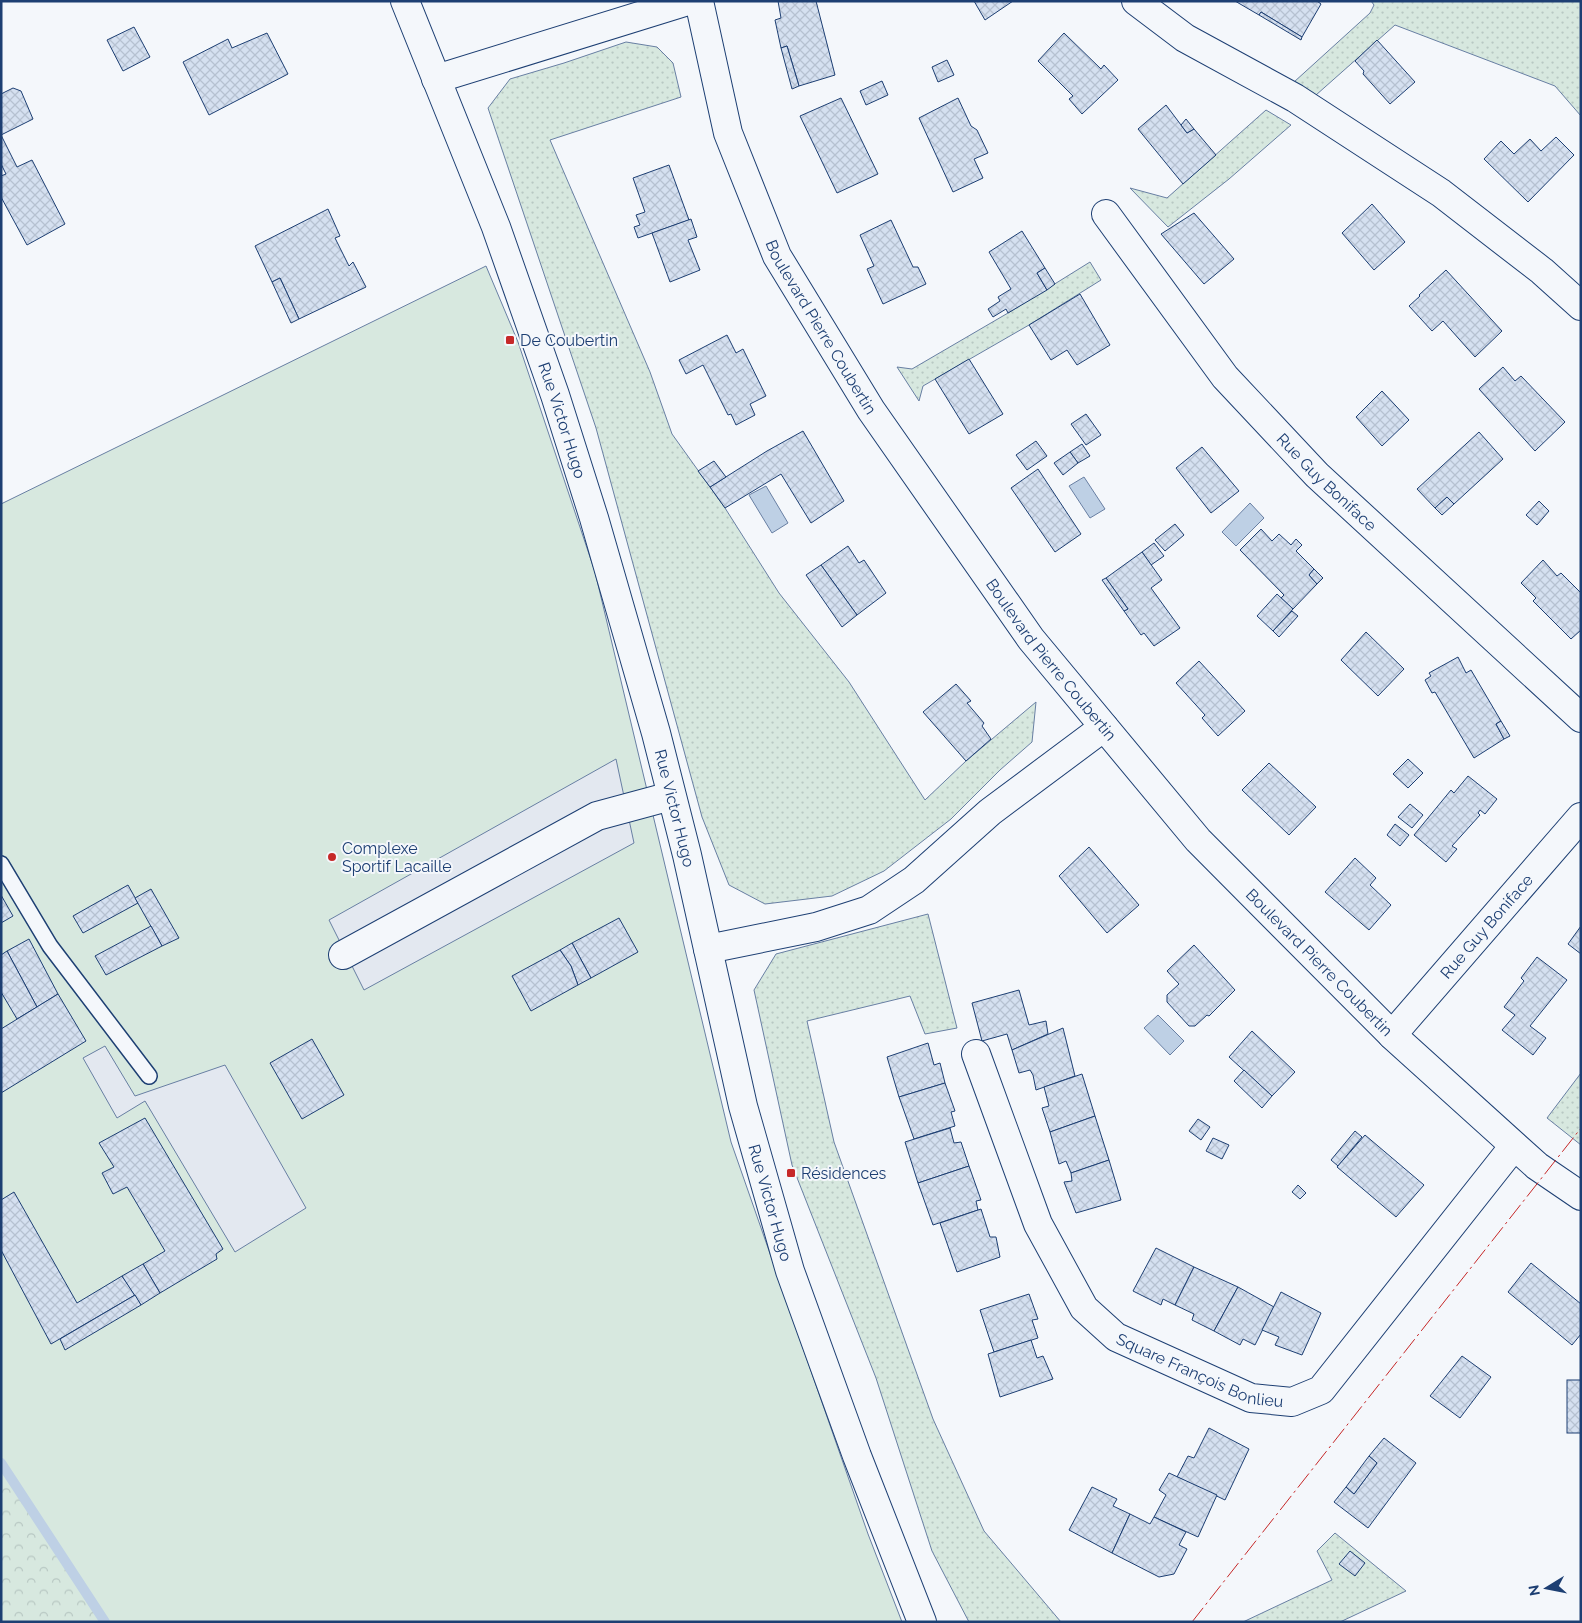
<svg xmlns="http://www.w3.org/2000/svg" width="1582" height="1623" font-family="Raleway,sans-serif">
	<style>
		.grass { fill: url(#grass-dots); stroke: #687fa3 }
		.forest { fill: url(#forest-crowns); stroke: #687fa3 }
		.pitch { fill: #d7e8df; stroke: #687fa3 }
		.parking { fill: #e3e8f0; stroke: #687fa3 }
		.water { fill: #bed0e5; stroke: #687fa3 }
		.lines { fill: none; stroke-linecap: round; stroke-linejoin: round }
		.stream { stroke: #bed0e5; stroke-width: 10 }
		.building { fill: url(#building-cross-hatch); stroke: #1d3f73 }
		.service-casing { stroke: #1d3f73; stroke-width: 18 }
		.minor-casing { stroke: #1d3f73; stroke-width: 30 }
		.tertiary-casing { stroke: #1d3f73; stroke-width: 30 }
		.service { stroke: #f4f7fb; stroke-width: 15 }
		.minor { stroke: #f4f7fb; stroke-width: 28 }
		.tertiary { stroke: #f4f7fb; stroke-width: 28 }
		.power { stroke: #c62828; stroke-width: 1; stroke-dasharray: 18 4 2.5 4; stroke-linecap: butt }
		.poi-dot { fill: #c62828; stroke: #f4f7fb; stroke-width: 2 }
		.labels { text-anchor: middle; stroke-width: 4; stroke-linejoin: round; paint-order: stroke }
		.street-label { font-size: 16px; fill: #1d3f73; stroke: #f4f7fb }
		.poi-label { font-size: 16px; fill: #1d3f73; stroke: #f4f7fb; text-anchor: start }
	</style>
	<defs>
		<pattern id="grass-dots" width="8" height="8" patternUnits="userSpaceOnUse" patternTransform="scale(1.25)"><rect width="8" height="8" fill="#d7e8df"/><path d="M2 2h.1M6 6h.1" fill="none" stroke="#b8c8c3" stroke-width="1.8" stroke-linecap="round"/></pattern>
		<pattern id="forest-crowns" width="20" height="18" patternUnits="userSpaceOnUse" patternTransform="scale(1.25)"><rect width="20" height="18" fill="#d7e8df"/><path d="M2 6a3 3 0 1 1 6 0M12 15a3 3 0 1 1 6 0" fill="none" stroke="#b8c8c3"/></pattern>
		<pattern id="building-cross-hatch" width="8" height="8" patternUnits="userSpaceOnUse" patternTransform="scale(1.25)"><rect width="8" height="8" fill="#d5e0f0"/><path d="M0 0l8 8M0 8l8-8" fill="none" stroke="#b6c1d1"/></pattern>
	</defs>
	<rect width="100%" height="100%" fill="#f4f7fb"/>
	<!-- grass -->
	<g class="grass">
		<path d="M1371,1h210v115l-26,-30 -160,-61 -79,70 -22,-13 76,-69 4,-8z"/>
		<path d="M626,42l31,5 16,16 8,34 -131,43 100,232 22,62 53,74 54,85 70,89 76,118 41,-39 70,-59 -4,40 -32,28 -49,49 -67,52 -52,25 -67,8 -36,-19 -27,-68 -106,-389 -108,-320 22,-29 54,-16z"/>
		<path d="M1266,110l25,15 -62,54 -61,48 -38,-39 37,10z"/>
		<path d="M1090,262l11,18 -72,45 -106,61 -4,15 -22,-34 15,2 96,-56z"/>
		<path d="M928,914l29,114 -32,6 -15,-38 -103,25 27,121 99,277 51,112 77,91h-92l-37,-71 -56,-173 -84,-213 -38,-175 22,-36z"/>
		<path d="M1581,1073v72l-34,-27z"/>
		<path d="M1335,1533l71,58 -66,31h-97l89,-42 -15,-29z"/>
	</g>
	<!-- forest -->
	<path class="forest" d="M1,1391l146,231h-146z"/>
	<!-- pitch -->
	<path class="pitch" d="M486,266l32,76 77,230 136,570 137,392 34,88h-795l-106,-159v-959z"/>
	<!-- parking -->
	<g class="parking">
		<path d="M616,759l18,84 -270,147 -35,-70z"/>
		<path d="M105,1046l30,50 90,-31 81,143 -71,44 -90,-151 -28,17 -34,-60z"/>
	</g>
	<!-- water -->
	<g class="water">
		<path d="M1084,477l21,32 -15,9 -21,-32z"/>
		<path d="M766,486l22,37 -16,10 -23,-38z"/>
		<path d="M1250,503l14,15 -28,28 -14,-14z"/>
		<path d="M1158,1015l26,26 -14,14 -26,-27z"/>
	</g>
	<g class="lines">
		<!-- stream -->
		<path class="stream" d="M1,1463l104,159"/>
	</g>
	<!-- building -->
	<g class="building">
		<path d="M778,1h38l19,74 -36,11 -12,-40 -6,2 -6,-28 6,-2z"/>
		<path d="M974,1h39l-28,19z"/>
		<path d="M1235,1h82l4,3 -19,33 -41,-25 -2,3z"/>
		<path d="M1261,12l41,25 -1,3 -42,-25z"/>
		<path d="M134,27l16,30 -27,14 -16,-31z"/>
		<path d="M267,33l21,41 -79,41 -26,-53 45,-23 4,9z"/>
		<path d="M1064,33l37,36 3,-4 14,15 -36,34 -13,-15 4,-3 -35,-35z"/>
		<path d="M1377,40l38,42 -25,22 -27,-30 1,-3 -9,-10z"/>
		<path d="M787,46l12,40 -7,3 -11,-41z"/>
		<path d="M947,60l7,15 -16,7 -6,-15z"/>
		<path d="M882,81l6,14 -22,10 -6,-14z"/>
		<path d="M13,88l8,3 12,28 -32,16v-41z"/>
		<path d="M841,98l37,76 -41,19 -37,-77z"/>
		<path d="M958,98l13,28 6,4 11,23 -14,6 9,19 -30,14 -34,-74z"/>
		<path d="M1166,105l21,28 7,-4 22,26 -33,29 -45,-55z"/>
		<path d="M1186,119l8,10 -7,4 -6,-8z"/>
		<path d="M1,135l16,32 15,-7 33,64 -38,21 -26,-48v-21l5,-2 -5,-10z"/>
		<path d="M1556,137l18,18 -46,47 -44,-43 17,-18 13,13 16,-15 11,12z"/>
		<path d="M669,165l20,55 -51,18 -4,-11 6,-2 -4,-10 9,-3 -12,-34z"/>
		<path d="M1372,204l33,38 -31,28 -32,-37z"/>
		<path d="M328,209l12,27 -5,2 14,28 4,-4 13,25 -67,32 -19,-41 -8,4 -17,-36z"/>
		<path d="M1194,213l40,46 -30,25 -43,-50z"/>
		<path d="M691,219l6,18 -9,3 12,30 -30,12 -18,-49z"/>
		<path d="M891,220l22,47h5l8,17 -43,20 -16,-35 7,-3 -14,-31z"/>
		<path d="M1022,231l23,37 -8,5 10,17 -39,23 -2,-4 -13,8 -5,-8 12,-8 -2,-4 13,-8 -22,-37z"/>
		<path d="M1045,268l10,16 -8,6 -10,-17z"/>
		<path d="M1446,270l56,61 -27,26 -32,-36 -11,10 -23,-25 11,-10 -1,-1z"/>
		<path d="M280,278l19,41 -8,4 -19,-41z"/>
		<path d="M1080,294l30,51 -33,20 -10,-15 -16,10 -22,-35z"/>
		<path d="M727,335l9,18 7,-4 23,47 -16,8 5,11 -19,10 -5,-11 -3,1 -25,-50 -17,9 -7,-14z"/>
		<path d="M969,359l34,55 -34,20 -34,-55z"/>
		<path d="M1503,367l12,14 6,-5 44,46 -30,29 -56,-62z"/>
		<path d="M1382,391l27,29 -27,26 -26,-29z"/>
		<path d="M1086,414l15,21 -15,10 -15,-21z"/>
		<path d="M803,431l41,70 -33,22 -30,-49 -56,34 -15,-21 57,-36z"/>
		<path d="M1479,432l24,27 -49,45 -7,-7 -12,11 -18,-19z"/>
		<path d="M1036,441l11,15 -20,14 -11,-15z"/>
		<path d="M1082,444l8,12 -12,7 -8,-11z"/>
		<path d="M1202,447l37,44 -28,22 -35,-45z"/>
		<path d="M1070,452l8,11 -15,12 -9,-12z"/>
		<path d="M714,461l12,16 -16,10 -12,-16z"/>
		<path d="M1038,469l43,65 -26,18 -44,-64z"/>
		<path d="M1447,497l7,7 -12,11 -7,-7z"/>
		<path d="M1539,501l10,10 -12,14 -11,-10z"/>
		<path d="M1175,524l9,11 -19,16 -10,-11z"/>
		<path d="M1261,529l11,12 7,-7 12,11 5,-6 6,6 -6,6 18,18 -5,6 8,9 -24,25 -12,-11 3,-3 -44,-45z"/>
		<path d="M1154,543l10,13 -13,9 -9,-13z"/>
		<path d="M848,546l11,17 5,-3 22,33 -29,22 -36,-50z"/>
		<path d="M1142,552l20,28 -11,8 29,40 -26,18 -10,-13 -3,2 -17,-24 4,-2 -22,-31z"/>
		<path d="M1543,560l14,16 4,-3 20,20v37l-10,9 -38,-38 3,-3 -15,-15z"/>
		<path d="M821,565l36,50 -15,12 -36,-52z"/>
		<path d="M1314,569l9,9 -6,6 -8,-9z"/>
		<path d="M1106,578l22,31 -4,2 -22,-31z"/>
		<path d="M1277,594l16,15 -20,22 -16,-15z"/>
		<path d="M1292,611l6,5 -19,21 -6,-6z"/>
		<path d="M1366,632l38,37 -26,27 -37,-36z"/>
		<path d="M1458,657l8,16 5,-3 30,51 -5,3 8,15 -30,19 -39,-66 -3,1 -7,-13 6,-4 -2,-3z"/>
		<path d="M1199,661l46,50 -27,25 -16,-18 3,-3 -29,-32z"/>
		<path d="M956,684l15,17 -4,2 17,20 -2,3 9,13 -25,22 -43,-49z"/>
		<path d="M1501,721l9,15 -6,3 -8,-15z"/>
		<path d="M1408,759l15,14 -15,15 -15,-14z"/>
		<path d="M1269,763l47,44 -27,28 -47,-45z"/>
		<path d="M1468,776l29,23 -12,15 -5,-4 -2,3 2,2 -28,31 5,3 -11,13 -32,-27 37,-45 3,3z"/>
		<path d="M1410,804l13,11 -11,13 -14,-11z"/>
		<path d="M1395,824l14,11 -9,11 -13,-11z"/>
		<path d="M1089,847l50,58 -32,28 -48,-57z"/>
		<path d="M1355,858l21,20 -6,7 21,20 -22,25 -44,-38z"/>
		<path d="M128,885l10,18 -55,30 -10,-17z"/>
		<path d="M151,889l28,49 -17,8 -27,-48z"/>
		<path d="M1,895l12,21 -12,7z"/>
		<path d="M619,918l19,34 -47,26 -19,-35z"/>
		<path d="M151,926l11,20 -56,29 -11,-19z"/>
		<path d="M1581,926v28l-13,-10z"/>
		<path d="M29,939l29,55 -21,13 -30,-56z"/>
		<path d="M572,943l19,35 -13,7 -7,-19 -11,-16z"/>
		<path d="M1194,945l41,45 -26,26 -2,-1 -12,11h-6l-22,-24v-7l12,-11 -12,-13z"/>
		<path d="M560,950l11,16 7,19 -47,26 -19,-35z"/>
		<path d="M7,951l30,56 -20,12 -16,-27v-37z"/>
		<path d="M1537,957l30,23 -37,46 16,12 -13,17 -31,-25 13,-15 -11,-8 20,-26 -3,-3z"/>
		<path d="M1019,990l10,35 17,-4 2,13 -36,16 -5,-16 -25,7 -10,-38z"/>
		<path d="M58,994l28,47 -85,52v-64z"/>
		<path d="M1063,1028l12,48 -39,14 -3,-15 -3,-5 -11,3 -7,-23z"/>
		<path d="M1252,1031l43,41 -23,24 -43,-39z"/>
		<path d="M312,1039l32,56 -42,24 -32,-56z"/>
		<path d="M928,1043l6,22 6,-2 5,20 -46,14 -12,-40z"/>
		<path d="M1244,1070l28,26 -10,12 -28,-27z"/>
		<path d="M1082,1074l13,42 -45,16 -8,-24 7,-2 -5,-19z"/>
		<path d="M945,1083l10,28 -4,1 4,14 -41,13 -15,-42z"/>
		<path d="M1095,1116l14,44 -38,13 -5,-12 -7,3 -9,-32z"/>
		<path d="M145,1118l78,131 -7,5 1,5 -57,34 -17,-29 22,-13 -38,-64 -14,7 -11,-21 12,-6 -15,-24z"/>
		<path d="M1198,1119l12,8 -9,13 -12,-9z"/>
		<path d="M950,1128l4,15 7,-1 8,24 -51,17 -13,-41z"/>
		<path d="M1355,1131l7,6 -24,29 -7,-6z"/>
		<path d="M1365,1135l59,50 -28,32 -59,-50z"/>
		<path d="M1213,1138l16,7 -7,14 -16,-8z"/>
		<path d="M1109,1160l12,40 -45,13 -12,-31 8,-1 -1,-8z"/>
		<path d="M969,1166l12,34 -5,1 2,9 -45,15 -15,-42z"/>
		<path d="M1298,1185l8,8 -6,6 -8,-7z"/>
		<path d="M14,1192l63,111 45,-27 13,19 -84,49 -50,-94v-50z"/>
		<path d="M981,1209l9,28h6l4,20 -43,15 -17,-49z"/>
		<path d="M1156,1248l38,19 -19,38 -12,-6 -2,6 -28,-14z"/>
		<path d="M1531,1263l50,41v30l-9,11 -64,-53z"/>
		<path d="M143,1264l17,29 -19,12 -19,-29z"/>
		<path d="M1194,1267l44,20 -24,44 -22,-11 2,-6 -19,-9z"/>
		<path d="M1238,1287l36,20 -19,38 -12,-6 -3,6 -26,-14z"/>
		<path d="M1281,1292l40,21 -19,42 -27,-10 4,-8 -17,-7z"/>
		<path d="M1029,1294l9,25 -6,1 6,18 -44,14 -14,-42z"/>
		<path d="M135,1295l6,10 -76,45 -5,-11z"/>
		<path d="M1031,1340l6,18 6,-2 10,23 -53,18 -12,-43z"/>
		<path d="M1462,1356l29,21 -31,41 -30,-22z"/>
		<rect x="1567" y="1380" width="14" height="53"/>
		<path d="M1209,1428l40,21 -24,51 -48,-23 11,-21 6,2z"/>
		<path d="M1384,1438l32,25 -48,65 -34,-26 12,-15 8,7 23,-31 -8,-7z"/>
		<path d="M1369,1456l8,7 -23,31 -8,-7z"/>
		<path d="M1169,1473l48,22 -19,42 -44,-20 12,-22 -7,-5z"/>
		<path d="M1092,1487l25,12 -4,7 17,8 -18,39 -43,-23z"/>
		<path d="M1130,1514l20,10 4,-7 32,15 -7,13 8,4 -13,25 -15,3 -47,-24z"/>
		<path d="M1350,1551l15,12 -10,13 -16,-12z"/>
	</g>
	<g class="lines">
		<!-- service casing -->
		<g class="service-casing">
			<path id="service" d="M1,864l49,82 99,130"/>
		</g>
		<!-- minor casing -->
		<g class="minor-casing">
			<g id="minor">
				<path id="s1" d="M699,1l29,132 49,123 94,154 160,229 167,201 194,195 145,131 44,30"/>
				<path d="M1136,1l49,37 110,60 146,95 101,78 39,35"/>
				<path d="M436,79l252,-78"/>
				<path id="s2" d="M1106,214l119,163 92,98 264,243"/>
				<path d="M708,949l108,-22 53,-17 45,-30 76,-68 114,-85"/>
				<path d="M343,955l254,-139 74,-20"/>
				<path id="s3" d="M1392,1035l189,-218"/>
				<path id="s4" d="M976,1054l62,170 46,84 32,29 135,61 41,4 29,-12 193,-244"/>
			</g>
		</g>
		<!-- tertiary casing -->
		<g class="tertiary-casing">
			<g id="tertiary">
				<path id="s5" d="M405,1l91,226 59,168 39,123 62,215 31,122 56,251 47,165 67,185 65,166"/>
			</g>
		</g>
		<!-- service -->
		<use href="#service" class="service"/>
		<!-- minor -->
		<use href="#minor" class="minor"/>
		<!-- tertiary -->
		<use href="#tertiary" class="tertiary"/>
		<!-- power -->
		<path class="power" d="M1192,1622l389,-494"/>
	</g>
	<!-- markers -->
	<g class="poi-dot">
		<rect x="505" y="335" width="10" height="10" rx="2.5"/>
		<circle cx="332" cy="857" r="5"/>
		<rect x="786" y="1168" width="10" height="10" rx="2.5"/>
	</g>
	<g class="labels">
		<!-- street labels -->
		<g class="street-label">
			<text dy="6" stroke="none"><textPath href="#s1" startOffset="351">Boulevard Pierre Coubertin</textPath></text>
			<text dy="6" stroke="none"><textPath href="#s5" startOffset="448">Rue Victor Hugo</textPath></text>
			<text dy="6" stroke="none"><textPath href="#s2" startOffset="348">Rue Guy Boniface</textPath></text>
			<text dy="6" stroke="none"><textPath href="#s1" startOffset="756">Boulevard Pierre Coubertin</textPath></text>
			<text dy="6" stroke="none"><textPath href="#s5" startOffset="852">Rue Victor Hugo</textPath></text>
			<text dy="6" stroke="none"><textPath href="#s3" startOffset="144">Rue Guy Boniface</textPath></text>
			<text dy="6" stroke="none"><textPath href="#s1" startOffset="1161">Boulevard Pierre Coubertin</textPath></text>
			<text dy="6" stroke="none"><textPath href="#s5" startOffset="1258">Rue Victor Hugo</textPath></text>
			<text dy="6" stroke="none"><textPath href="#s4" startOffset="411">Square François Bonlieu</textPath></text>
		</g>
		<!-- poi labels -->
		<g class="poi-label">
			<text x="520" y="346">De Coubertin</text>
			<text x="342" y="854">Complexe<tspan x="342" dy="18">Sportif Lacaille</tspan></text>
			<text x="801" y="1179">Résidences</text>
		</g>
	</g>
	<!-- border -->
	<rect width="1582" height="1623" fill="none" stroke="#1d3f73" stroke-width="5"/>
	<!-- north arrow -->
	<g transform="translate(1547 1588) rotate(260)" stroke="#f4f7fb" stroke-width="4" paint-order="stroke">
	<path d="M0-4L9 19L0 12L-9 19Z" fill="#1d3f73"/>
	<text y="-8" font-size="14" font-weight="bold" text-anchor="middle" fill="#1d3f73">N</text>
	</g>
</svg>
